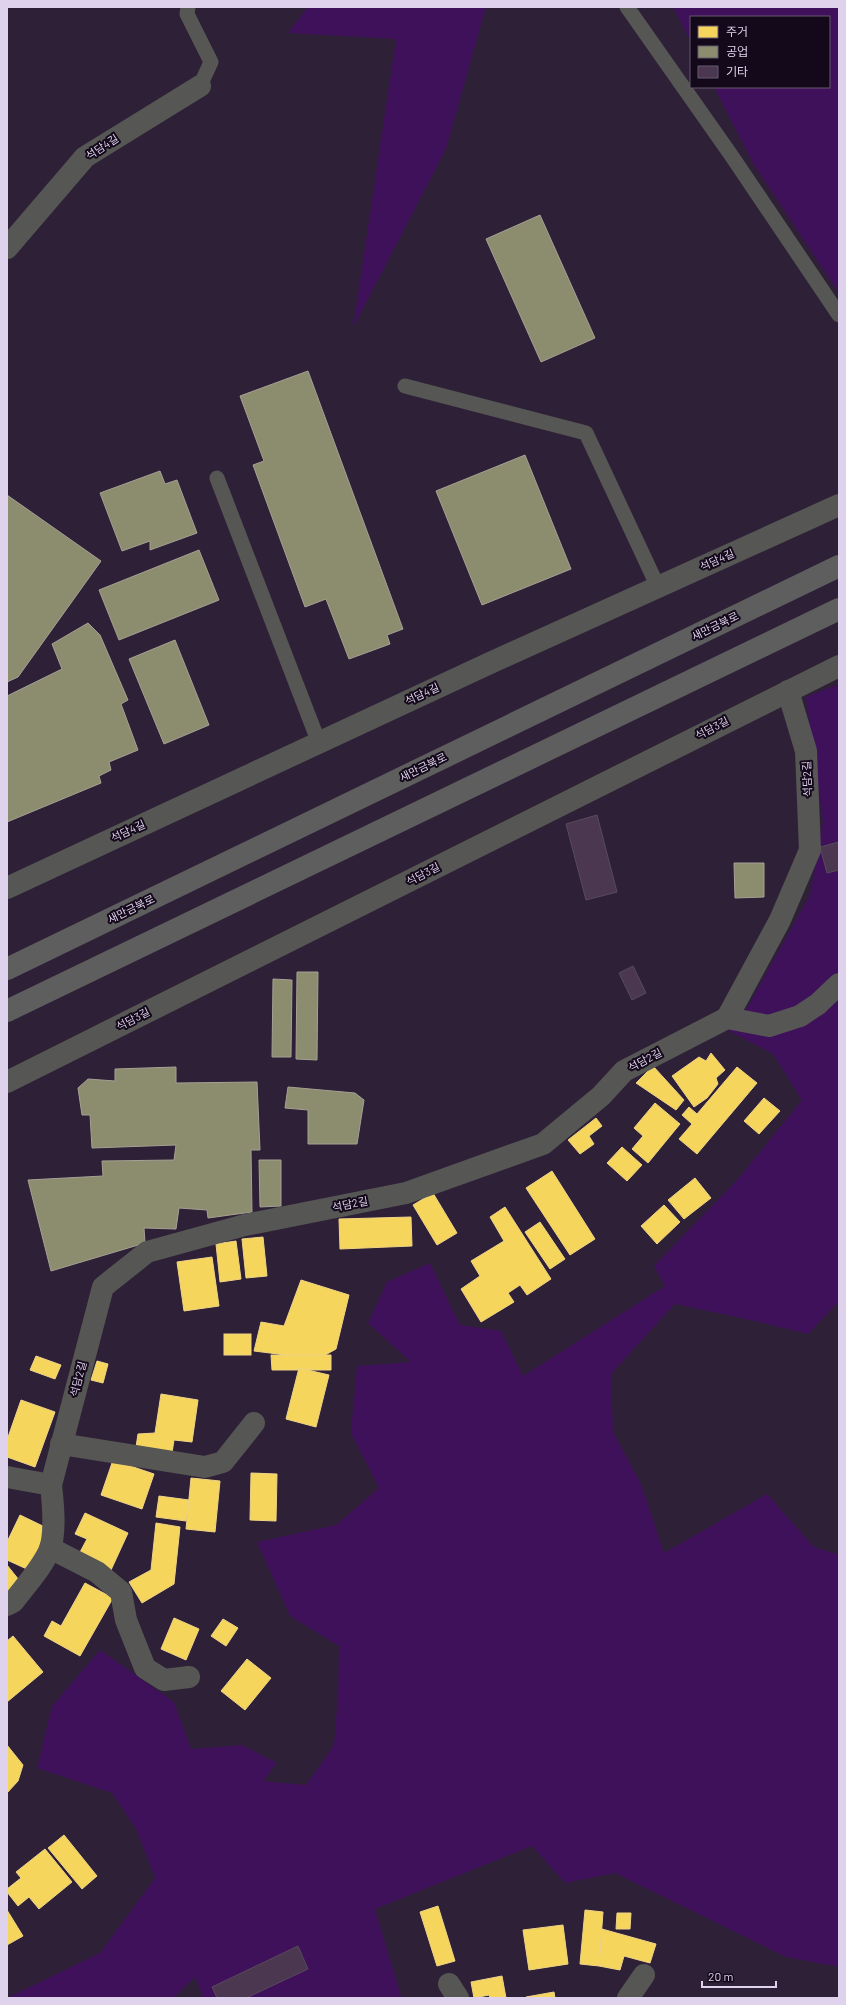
<svg xmlns="http://www.w3.org/2000/svg" width="846" height="2005" font-family="Barlow,'Noto Sans KR',sans-serif">
	<style>
		.green { fill: #3f115a }
		.homes { fill: #f6d55c; stroke: #efd487 }
		.industry { fill: #8c8c6e; stroke: #a5a194 }
		.building { fill: #4b3750; stroke: #584b5c }
		.lines { fill: none; stroke-linecap: round; stroke-linejoin: round }
		.service { stroke: #565754; stroke-width: 15 }
		.minor { stroke: #565754; stroke-width: 22 }
		.tertiary { stroke: #565754; stroke-width: 22 }
		.trunk { stroke: #5f5e5e; stroke-width: 22 }
		.labels { text-anchor: middle; stroke-width: 4; stroke-linejoin: round; paint-order: stroke }
		.street-label { font-size: 11px; fill: #dfd2ec; stroke: #13091a }
	</style>
	<rect width="100%" height="100%" fill="#2e2137"/>
	<!-- green -->
	<g class="green">
		<path d="M308,7h178l-40,142 -93,179 43,-289 -108,-6z"/>
		<path d="M673,7h166v286l-86,-130 -39,-76h115v-70h-138v25z"/>
		<path d="M839,684v617l-31,33 -53,-13 -80,-17 -64,70 2,58 28,52 23,69 103,-59 47,53 25,8v412l-53,-10 -171,-84 -50,10 -33,-37 -157,63 26,87 -4,2h-194l-8,-21 -21,21h-167l93,-45 55,-75 -19,-49 -24,-36 -75,-25 15,-62 48,-56 74,52 17,47 51,-4 35,18 -14,18 43,4 28,-40 4,-49 1,-50 -49,-30 -33,-74 79,-17 43,-37 -28,-55 6,-67 54,-4 -43,-39 19,-41 43,-19 30,62 41,6 22,45 142,-90 -11,-20 84,-87 64,-79 -29,-46 -48,-25 22,-21 63,-113 13,-73 -17,-125z"/>
	</g>
	<!-- homes -->
	<g class="homes">
		<path d="M711,1053l14,17 -9,8 2,6 -11,14 -13,9 -22,-31 27,-19 7,4z"/>
		<path d="M653,1066l31,34 -8,10 -40,-27z"/>
		<path d="M737,1067l20,16 -60,71 -18,-15 13,-15 -10,-9 7,-8 8,7z"/>
		<path d="M764,1098l16,13 -21,23 -15,-13z"/>
		<path d="M655,1103l25,21 -32,39 -16,-14 11,-13 -9,-8z"/>
		<path d="M596,1118l6,8 -13,10 5,8 -14,10 -12,-14z"/>
		<path d="M622,1147l20,18 -15,16 -20,-18z"/>
		<path d="M552,1171l43,68 -25,16 -44,-67z"/>
		<path d="M695,1178l16,20 -27,21 -16,-19z"/>
		<path d="M433,1193l24,40 -20,12 -24,-40z"/>
		<path d="M664,1205l16,17 -23,22 -16,-18z"/>
		<path d="M505,1207l46,72 -24,16 -7,-10 -12,8 6,9 -33,20 -20,-33 19,-13 -9,-15 33,-20 -14,-24z"/>
		<path d="M411,1217l1,29 -72,3 -1,-30z"/>
		<path d="M540,1222l25,37 -15,10 -25,-37z"/>
		<path d="M263,1237l4,39 -21,2 -4,-39z"/>
		<path d="M236,1241l5,38 -21,3 -4,-38z"/>
		<path d="M212,1257l7,49 -35,5 -7,-49z"/>
		<path d="M301,1280l48,15 -13,54 -18,10 -64,-8 7,-29 23,4z"/>
		<rect x="224" y="1334" width="27" height="21"/>
		<path d="M271,1355h60v15h-59z"/>
		<path d="M36,1356l25,9 -6,14 -25,-9z"/>
		<path d="M97,1361l11,3 -5,19 -12,-3z"/>
		<path d="M299,1368l30,7 -13,52 -30,-8z"/>
		<path d="M161,1394l37,6 -6,42 -18,-2 -2,13 -36,-6 2,-13 17,-1z"/>
		<path d="M21,1400l34,12 -20,55 -28,-10v-17z"/>
		<path d="M113,1460l41,14 -12,35 -41,-14z"/>
		<path d="M251,1473l26,1 -1,47 -26,-1z"/>
		<path d="M191,1478l29,3 -5,51 -29,-3z"/>
		<path d="M159,1496l30,4 -3,21 -30,-4z"/>
		<path d="M85,1513l43,20 -17,37 -32,-16 8,-15 -12,-5z"/>
		<path d="M20,1515l29,14 -20,41 -22,-10v-18z"/>
		<path d="M156,1523l24,4 -6,57 -32,19 -13,-21 22,-12z"/>
		<path d="M7,1565l12,15 -12,12z"/>
		<path d="M85,1583l28,15 -33,58 -36,-20 8,-15 9,5z"/>
		<path d="M174,1618l25,11 -13,31 -25,-11z"/>
		<path d="M223,1619l15,9 -12,18 -15,-10z"/>
		<path d="M13,1636l30,36 -36,30v-61z"/>
		<path d="M247,1659l24,19 -26,32 -24,-19z"/>
		<path d="M7,1745l16,20 -5,16 -11,12z"/>
		<path d="M64,1835l33,41 -15,13 -34,-41z"/>
		<path d="M45,1849l27,33 -33,27 -10,-12 -11,9 -11,-14v-3l14,-11 -5,-6z"/>
		<path d="M438,1906l17,55 -18,5 -17,-54z"/>
		<path d="M7,1910l16,26 -16,9z"/>
		<path d="M585,1910l18,2 -4,54 -19,-2z"/>
		<path d="M617,1913h14l-1,16h-14z"/>
		<path d="M563,1925l5,39 -39,6 -6,-40z"/>
		<path d="M602,1929l54,15 -6,19 -26,-7 -4,14 -21,-4z"/>
		<path d="M502,1976l4,22h-16l-1,-3 -15,3 -3,-16z"/>
		<path d="M554,1992l1,6h-29v-1z"/>
	</g>
	<!-- industry -->
	<g class="industry">
		<path d="M540,215l55,123 -54,24 -55,-123z"/>
		<path d="M308,371l95,258 -16,6 3,9 -41,15 -23,-60 -21,8 -52,-142 11,-4 -24,-65z"/>
		<path d="M525,455l46,114 -89,36 -46,-114z"/>
		<path d="M160,471l5,13 12,-4 20,53 -47,17v-9l-28,10 -22,-58z"/>
		<path d="M7,495l94,66 -83,116 -11,5z"/>
		<path d="M199,550l20,50 -100,40 -20,-50z"/>
		<path d="M88,623l12,12 28,65 -7,4 17,46 -29,12 2,8 -12,6 2,7 -94,39v-126l55,-27 -10,-25z"/>
		<path d="M175,640l34,85 -45,19 -35,-85z"/>
		<path d="M734,863h30v34l-29,1z"/>
		<path d="M297,972h21l-1,88 -21,-1z"/>
		<path d="M273,979l19,1 -1,77h-19z"/>
		<path d="M176,1067v16l81,-1 3,68h-9l1,62 -44,6 -1,-8 -28,-2 -3,21 -32,-1 1,15 -94,28 -23,-91 75,-4 -1,-15 72,-1 2,-15 -84,3 -2,-33h-8l-4,-27 10,-9 27,2v-12z"/>
		<path d="M288,1087l67,6 9,7 -7,44h-49v-34l-23,-2z"/>
		<path d="M259,1160h22v46l-21,1z"/>
	</g>
	<!-- building -->
	<g class="building">
		<path d="M597,815l20,77 -31,8 -20,-76z"/>
		<path d="M839,842v28l-12,3 -7,-26z"/>
		<path d="M633,966l13,27 -14,7 -13,-27z"/>
		<path d="M298,1946l10,23 -62,29h-29l-5,-11z"/>
	</g>
	<g class="lines">
		<!-- service -->
		<g class="service">
			<path d="M188,7l-1,7 24,48 -11,24"/>
			<path d="M627,7l104,148 108,160"/>
			<path d="M405,386l181,47 72,154"/>
			<path d="M217,478l102,265"/>
		</g>
		<!-- minor -->
		<g class="minor">
			<path d="M7,248l78,-91 115,-71"/>
			<path d="M727,1018l53,-98 30,-70 -4,-99 -18,-60"/>
			<path d="M7,1082l832,-416"/>
			<path d="M61,1444l144,23 18,-5 31,-39"/>
			<path d="M7,1477l44,8"/>
			<path d="M50,1548l47,24 24,20 5,28 19,48 19,12 25,-3"/>
			<path d="M7,1605l6,-3c12,-16 29,-34 37,-53 6,-18 3,-46 1,-64l52,-198 44,-35 98,-27 161,-32 137,-49 58,-48 23,-25 103,-53 42,8 31,-10 18,-12 21,-20"/>
			<path d="M449,1984l9,14"/>
			<path d="M628,1998l16,-23"/>
		</g>
		<!-- tertiary -->
		<path class="tertiary" d="M7,888l483,-225 349,-158"/>
		<!-- trunk -->
		<g class="trunk">
			<path d="M7,969l832,-403"/>
			<path d="M7,1011l832,-402"/>
		</g>
	</g>
	<g class="labels">
		<!-- street labels -->
		<g class="street-label">
			<text transform="translate(102 147) rotate(-33)" y="4">석담4길</text>
			<text transform="translate(717 560) rotate(-24)" y="4">석담4길</text>
			<text transform="translate(715 626) rotate(-26)" y="4">새만금북로</text>
			<text transform="translate(422 694) rotate(-25)" y="4">석담4길</text>
			<text transform="translate(712 728) rotate(-27)" y="4">석담3길</text>
			<text transform="translate(423 767) rotate(-26)" y="4">새만금북로</text>
			<text transform="translate(807 779) rotate(-92)" y="4">석담2길</text>
			<text transform="translate(128 831) rotate(-25)" y="4">석담4길</text>
			<text transform="translate(423 874) rotate(-27)" y="4">석담3길</text>
			<text transform="translate(131 909) rotate(-26)" y="4">새만금북로</text>
			<text transform="translate(133 1019) rotate(-27)" y="4">석담3길</text>
			<text transform="translate(645 1060) rotate(-28)" y="4">석담2길</text>
			<text transform="translate(350 1204) rotate(-11)" y="4">석담2길</text>
			<text transform="translate(78 1379) rotate(-75)" y="4">석담2길</text>
		</g>
	</g>
	<!-- border -->
	<rect width="846" height="2005" fill="none" stroke="#dfd2ec" stroke-width="16"/>
	<!-- legend -->
	<rect x="690" y="16" width="140" height="72" fill="#13091a" stroke="#65596e"/>
	<rect x="698" y="26" width="20" height="12" fill="#f6d55c" stroke="#65596e"/>
	<text x="726" y="36" font-size="12" fill="#dfd2ec">주거</text>
	<rect x="698" y="46" width="20" height="12" fill="#8c8c6e" stroke="#65596e"/>
	<text x="726" y="56" font-size="12" fill="#dfd2ec">공업</text>
	<rect x="698" y="66" width="20" height="12" fill="#4b3750" stroke="#65596e"/>
	<text x="726" y="76" font-size="12" fill="#dfd2ec">기타</text>
	<!-- scale -->
	<path d="M702 1981v6h74v-6" fill="none" stroke="#dfd2ec" stroke-width="2"/>
	<text x="708" y="1981" font-size="12" fill="#dfd2ec" stroke="#13091a" stroke-width="3" paint-order="stroke">20 m</text>
</svg>
